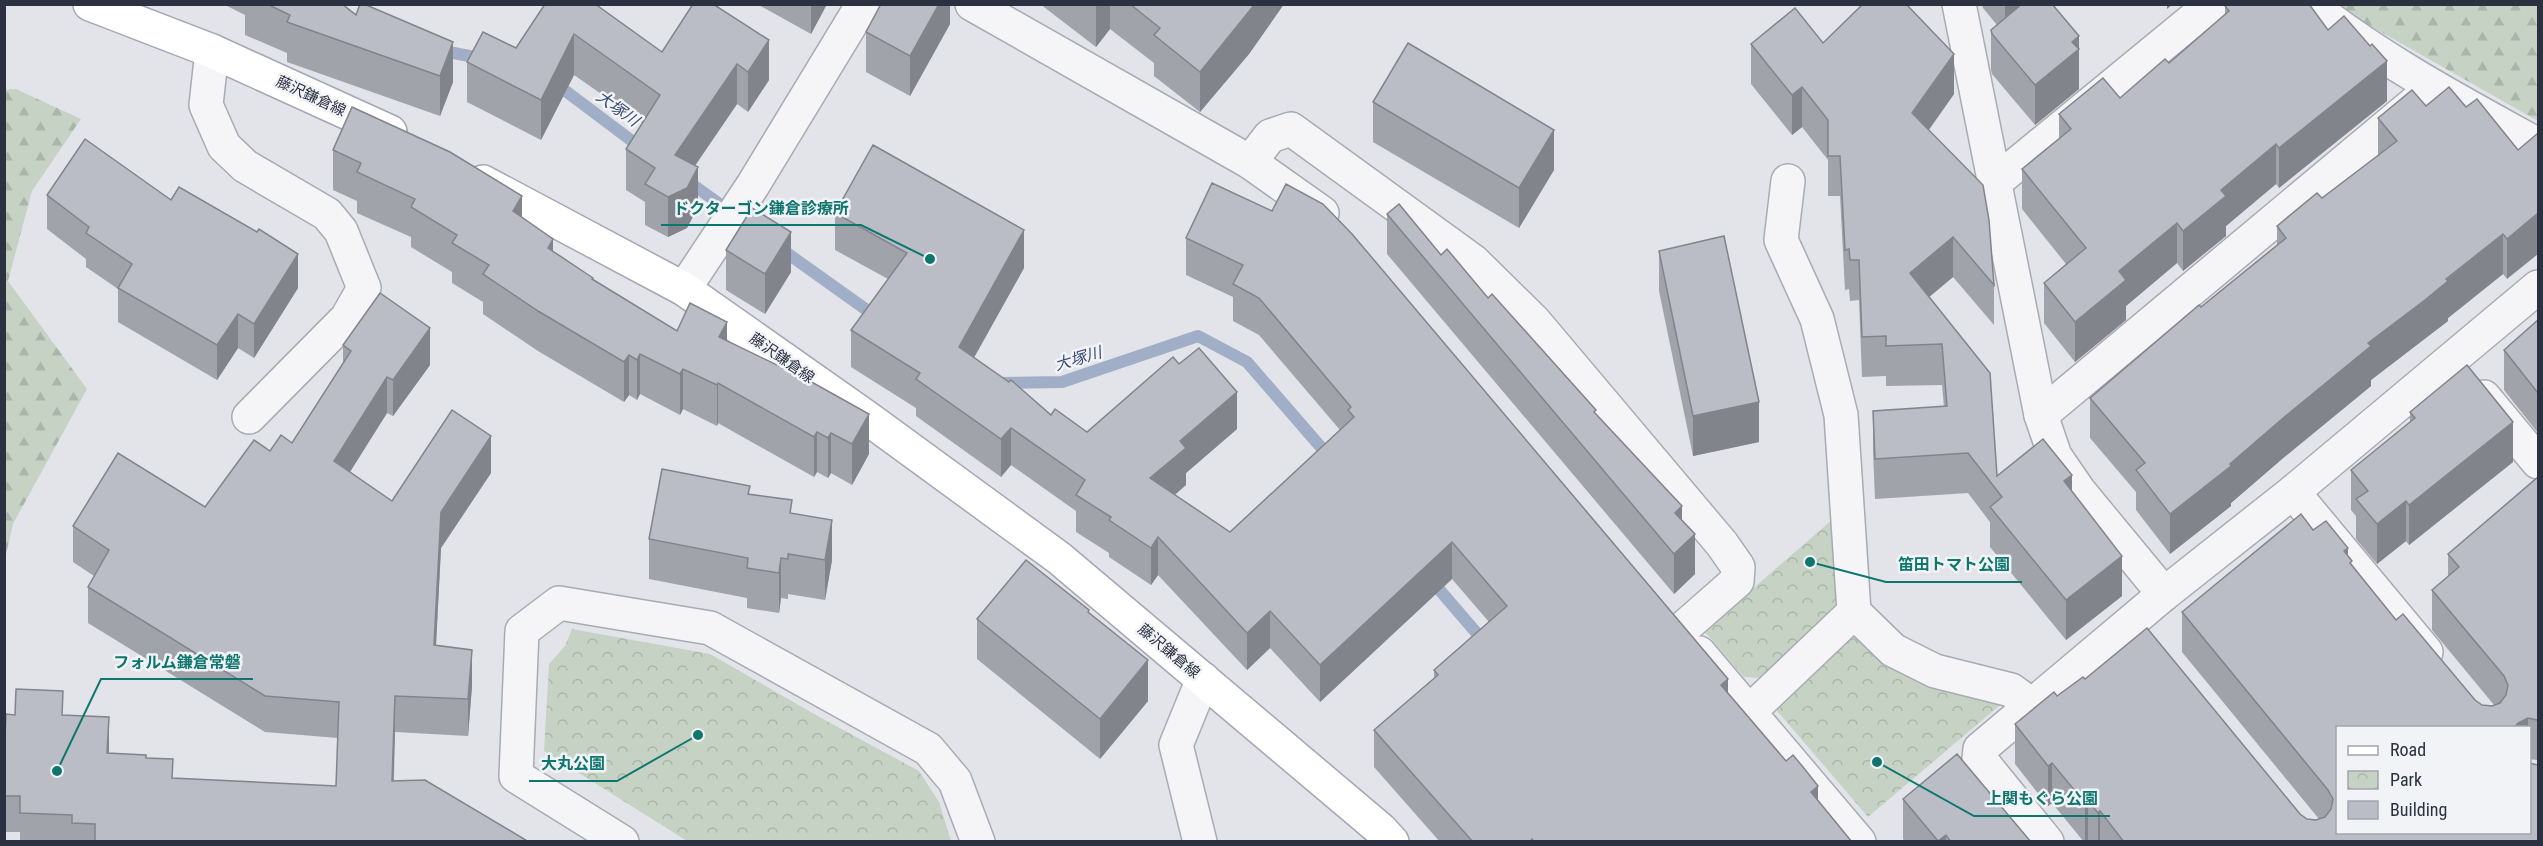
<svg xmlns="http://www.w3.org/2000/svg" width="2543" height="846" font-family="'Roboto Condensed','Noto Sans JP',sans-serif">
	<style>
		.forest { fill: url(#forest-firs) }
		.park { fill: url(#park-crowns) }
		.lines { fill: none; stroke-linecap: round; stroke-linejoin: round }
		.stream { stroke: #a0aec7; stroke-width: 12 }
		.minor-casing { stroke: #a7abb3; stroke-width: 36 }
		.major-casing { stroke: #a2a7b4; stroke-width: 36 }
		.minor { stroke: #f5f5f8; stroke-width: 33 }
		.major { stroke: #fff; stroke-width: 33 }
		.wall { fill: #a0a3aa }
		.shaded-wall { fill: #82848b }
		.building { fill: #babdc6; stroke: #82848b; stroke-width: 1.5 }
		.labels { text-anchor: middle; stroke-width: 5; stroke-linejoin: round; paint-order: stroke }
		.street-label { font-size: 15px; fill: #2b3140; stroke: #f2f3f7 }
		.water-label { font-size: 16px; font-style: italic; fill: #394b71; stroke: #f2f3f7 }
		.leader { fill: none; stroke: #0f766e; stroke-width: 2 }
		.callout-dot { fill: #0f766e; stroke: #f2f3f7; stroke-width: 2 }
		.callout-label { font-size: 16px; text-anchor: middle; font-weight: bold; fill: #0f766e; stroke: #f2f3f7; stroke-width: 5; stroke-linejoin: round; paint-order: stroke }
	</style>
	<defs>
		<pattern id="forest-firs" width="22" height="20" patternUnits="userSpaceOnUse" patternTransform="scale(1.5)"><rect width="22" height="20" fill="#c6d3c4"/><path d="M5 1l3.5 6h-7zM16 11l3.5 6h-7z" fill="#aab6a9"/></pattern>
		<pattern id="park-crowns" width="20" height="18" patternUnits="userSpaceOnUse" patternTransform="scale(1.5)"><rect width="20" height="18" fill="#c6d3c4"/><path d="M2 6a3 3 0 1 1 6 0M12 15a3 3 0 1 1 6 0" fill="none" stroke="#aab6a9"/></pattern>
	</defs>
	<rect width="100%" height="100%" fill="#e2e4e9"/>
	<!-- forest -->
	<g class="forest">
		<path d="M2341,5h197v116l-180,-102z"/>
		<path d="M16,89l65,30 -49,72 -24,90 79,108 -74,135 -8,35 -1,-469z"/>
	</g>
	<!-- park -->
	<g class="park">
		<path d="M1833,519l7,86 -79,73 -17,-1 -40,-46z"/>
		<path d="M1858,626l148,74 -138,117 -95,-111z"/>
		<path d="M572,629l138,25 113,65 96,52 20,31 12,39h-264l-143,-90 5,-87 16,-18z"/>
	</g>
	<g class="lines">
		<!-- stream -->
		<g class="stream">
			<path d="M439,50l45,9"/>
			<path d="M555,83l89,67"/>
			<path d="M685,179l47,34"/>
			<path d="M777,246l101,72"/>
			<path d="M1000,383l62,-1 136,-46 49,26 85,98"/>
			<path d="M1431,580l55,64"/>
		</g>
		<!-- minor casing -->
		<g class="minor-casing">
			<g id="minor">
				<path d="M972,4l278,158 72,51"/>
				<path d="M1959,4l82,411 14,41 24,35 85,103"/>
				<path d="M2310,4c71,56 150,98 228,141"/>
				<path d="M212,51l-6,54 18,41 21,20 82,48 14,17 23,57 -17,30 -98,99"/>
				<path d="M1250,162l20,-26 21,-7 182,132 61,60 188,223 16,23 -1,14 -57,50"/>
				<path d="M1994,183l218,-179"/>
				<path d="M684,289l69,-104 110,-181"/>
				<path d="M2484,397l54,65"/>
				<path d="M2041,415l393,-328"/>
				<path d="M2293,492l133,160"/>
				<path d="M1854,612l39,38 42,21 76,19 21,15"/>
				<path d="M1699,653l160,189"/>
				<path d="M1749,712l105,-100 -13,-197 -24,-96 -36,-79 7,-59"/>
				<path d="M622,842l-106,-66 6,-145 37,-28 151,25 218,121 27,32 23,61"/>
				<path d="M1200,842l-24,-97 27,-66"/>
				<path d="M2047,842l-68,-84 1,-9 184,-155 129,-102 245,-205"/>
			</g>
		</g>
		<!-- major casing -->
		<g class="major-casing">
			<g id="major">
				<path d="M90,4l122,47 178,81"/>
				<path d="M483,182l201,107 182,128 193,141 321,271 12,13"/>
			</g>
		</g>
		<!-- minor -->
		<use href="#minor" class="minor"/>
		<!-- major -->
		<use href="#major" class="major"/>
	</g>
	<!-- wall -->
	<g class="wall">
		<path d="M223,4h119l111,78 -13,34 -153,-54v-9l-42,-18v-20z"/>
		<path d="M545,4l117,48 31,-48 76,76 -21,32 -11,-8 -42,62 3,41 -11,21 -19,9 -23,-12v-23l-19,-12v-41l17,-26 -69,-48 -33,65 -74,-38v-40l49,-14z"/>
		<path d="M757,4h70l-16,30z"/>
		<path d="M950,4v20l-40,72 -44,-24v-40z"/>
		<path d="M1040,4h244l-35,50 -49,58 -46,-36v-13l-44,-34 -14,18z"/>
		<path d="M1982,4h70l27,32v53l-44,36 -43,-51 -1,-4v-40l6,-5 -14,-17z"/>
		<path d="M2225,6l103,24 59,71 -108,87 -3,-4 -50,42v10l-43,35 -6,-8 -51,43v14l-51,42 -31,-39v-40l22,-19 -44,-55v-40l37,-30v-25l61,-16 49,-35 56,-49z"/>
		<path d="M1823,43l131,51 -25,36 65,155v40l-41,-48 -24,20 68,179 75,15 50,105 -56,44 -76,-93v-25l-22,-29 -93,6 -2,-48v-40l71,-4 -2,-22 -56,1v-10l-24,1 -3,-77 -9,1 -1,-12 -4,1 -5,-94h-12v-36l-26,-33 -10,8 -41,-51v-40z"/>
		<path d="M1373,102l181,68 -35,58 -146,-86z"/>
		<path d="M2426,106l40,1 52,43 -11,129 -4,-5 -55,44v3l-77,59v6l-89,73 -51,44v3l-61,48 -34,-44v-18l-46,-54v-40l187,-152v-20l45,-28 56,-42v-38z"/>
		<path d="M333,150l189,67 31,34 40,29 84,51 50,9 142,114 -17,31 -21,-12 -3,5 -11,-6 -3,5 -96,-54 -1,3 -34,-17 -3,6 -40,-21 -3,6 -8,-5 -5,7 -86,-51 -55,-37v-12l-31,-19v-11l-41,-25v-10l-54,-24v-12l-24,-11z"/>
		<path d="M1212,183l516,510 124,149h-412l-66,-75v-37l60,-52v-8l55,-48 -37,-43 -132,123 -50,-54 -23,22 -89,-95 -7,10 -42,-28v-4l-33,-21v-21l-65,-46 -10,12 -85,-61v-8l-65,-41v-37l37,-51 -53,-29v-37l189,55 -50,90 77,57 36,17 150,-3 -51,44v12l-11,10 55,37 110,-102 -81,-95 -26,-14v-24l-47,-22v-37z"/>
		<path d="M47,195l124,5 127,88 -44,70 -16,-10 -21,32 -99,-58v-33l-32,-22v-8l-39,-30z"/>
		<path d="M1387,214l54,41 47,43 108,116 86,106 13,54 -21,20 -287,-340z"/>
		<path d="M726,250l65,22 -26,42 -39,-24z"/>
		<path d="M1659,251l100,191 -66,14 -34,-165z"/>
		<path d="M2538,320v113l-34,-43v-40z"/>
		<path d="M343,345l87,20 -37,51 -6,-3 -37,59 42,29 99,-28 -50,75 -5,98 36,40 -4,50 -73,-4 -1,49 135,61h-509v-10h-16v-73l11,-44h48l46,38 37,5 27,20 163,8 2,-48 -73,-6 -177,-109v-36l6,-11 -21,-14v-36l132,-19 65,-56 22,-8 51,-80z"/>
		<path d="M2410,412l103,50 -104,83 -3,-4 -29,23 -21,-25v-23l-5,-6v-40l59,-47z"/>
		<path d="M2538,477v284l-1,-1 -8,-1v-31h-192l201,114h-454l-32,-39 -4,3 -33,-42v-40l70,-45 222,140 9,1 3,-1 -137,-167v-40l131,-82 35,27 4,8 44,55 79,80 7,5 10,1 2,-1 -62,-75v-40l16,-14v-22z"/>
		<path d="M750,494l42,20 40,46 -7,40 -37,-6v5l-7,-1 -2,15 -32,-5v-10l-98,-19v-40z"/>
		<path d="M977,619l171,82 -48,58 -123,-100z"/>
		<path d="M1903,799l128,43h-126l-2,-3z"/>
	</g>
	<!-- shaded-wall -->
	<g class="shaded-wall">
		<path d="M811,4h16l-16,30z"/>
		<path d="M939,4h11v20l-40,72v-40z"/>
		<path d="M1097,4h13v25l-14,18v-40z"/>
		<path d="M1255,4h29l-35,50 -49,58v-40z"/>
		<path d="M2005,4h36l-36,30z"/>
		<path d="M2167,4h6l-6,5z"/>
		<path d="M574,34v41l-33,65v-40z"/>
		<path d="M2079,36v53l-44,36v-40l37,-43z"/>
		<path d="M769,40v40l-21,32v-40z"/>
		<path d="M453,42v40l-13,34v-40z"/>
		<path d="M1954,54v40l-42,59v-40z"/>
		<path d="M2387,61v40l-108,87v-40z"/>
		<path d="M737,64v40l-61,89 22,-26v40l-11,21 -19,9v-40l7,-42z"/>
		<path d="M1802,87v40l-10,8v-40z"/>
		<path d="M1554,130v40l-35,58v-40z"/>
		<path d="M2276,144v40l-50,42v10l-43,35v-40l38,-41z"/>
		<path d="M522,196v40l-9,-25z"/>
		<path d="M2538,213v41l-31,25v-40z"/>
		<path d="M2177,223v40l-51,43v14l-51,42v-40l44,-51z"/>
		<path d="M1024,230v38l-65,116v-37z"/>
		<path d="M791,232v40l-26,42v-40z"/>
		<path d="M2503,234v40l-55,44v3l-77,59v6l-89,73 -51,44v3l-61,48v-40l60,-50 138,-121z"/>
		<path d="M1953,237v40l-43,36v-40z"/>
		<path d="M553,239v41l-5,-32z"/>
		<path d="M298,254v34l-44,70v-34z"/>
		<path d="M238,314v34l-21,32v-35z"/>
		<path d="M727,322v40l-8,-25z"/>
		<path d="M430,328v37l-37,51v-36z"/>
		<path d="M640,354v40l-3,6v-40z"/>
		<path d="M629,355v40l-5,7v-40z"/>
		<path d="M683,369v40l-3,6v-41z"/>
		<path d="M387,377v36l-53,84v-36z"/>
		<path d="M718,383v40l-1,3v-41z"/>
		<path d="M1237,392v37l-51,44v12l-36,30v-37l30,-37z"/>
		<path d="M1759,402v40l-66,14v-40z"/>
		<path d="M869,414v40l-17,31v-41z"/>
		<path d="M2513,422v40l-104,83v-40z"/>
		<path d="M1011,428v37l-10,12v-38z"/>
		<path d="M817,432v40l-3,5v-40z"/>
		<path d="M831,433v40l-3,5v-40z"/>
		<path d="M491,436v37l-50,75 -7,134v-37l7,-133z"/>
		<path d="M2072,475v40l-8,-34z"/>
		<path d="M2406,501v40l-29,23v-40z"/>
		<path d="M1682,506v40l13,-12v40l-21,20v-40l1,-41z"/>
		<path d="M832,520v40l-7,40v-40z"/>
		<path d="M1158,537v38l-7,10v-37z"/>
		<path d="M1452,542v37l-132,123v-37z"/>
		<path d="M2348,548v40l-4,-37z"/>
		<path d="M2122,556v40l-56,44v-40z"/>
		<path d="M781,558v40l-2,15v-40z"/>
		<path d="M1270,611v37l-23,22v-37z"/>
		<path d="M472,650v36l-4,50v-37z"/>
		<path d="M1148,660v41l-48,58v-40z"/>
		<path d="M1728,679v37l-7,-31z"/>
		<path d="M395,696v36l-3,85v-36z"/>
		<path d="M109,717v36h-2z"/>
		<path d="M2528,718v10h-14l4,-5z"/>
		<path d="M2052,763v40l-4,3v-40z"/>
		<path d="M1818,786v38l-7,-32z"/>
		<path d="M2088,801v40l-3,1v-39z"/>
		<path d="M2100,811v31h-2v-29z"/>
		<path d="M1946,835v7h-8z"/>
	</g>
	<!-- building -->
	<g class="building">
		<path d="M267,4h75l14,11 4,-11h4l89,38 -13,34 -153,-54 3,-7z"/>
		<path d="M545,4h50l67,48 31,-48h20l56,36 -21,32 -11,-8 -62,91 23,12 -11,21 -19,9 -23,-13 10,-16 -29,-19 34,-54 -86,-61 -33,66 -74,-38 16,-30 33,16z"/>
		<path d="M881,4h58l-29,52 -44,-24z"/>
		<path d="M1130,4h125l-55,68 -46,-37 6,-7z"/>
		<path d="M1863,4h43l48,50 -42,59 71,72 6,35 5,65 -41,-48 -43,36 80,100 7,103 46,-37 29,36 -8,6 58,75 -56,44 -76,-93 12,-10 -34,-44 -93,6 -2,-48 74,-5 -5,-62 -56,2v-10l-24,1 -3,-77h-9l-1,-11 -4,1 -5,-94h-12v-36l-26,-33 -10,8 -41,-51 44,-36 28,35z"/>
		<path d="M2022,4h30l27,32 -7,6 7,7 -44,36 -43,-51 -1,-4z"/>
		<path d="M2226,4h83l19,26 16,-14 26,30 2,-2 15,17 -108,87 -3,-4 -55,46 5,6 -43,35 -6,-8 -58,48 7,9 -51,42 -31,-39 42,-35 -64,-79 49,-40 -12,-15 44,-36 17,20 45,-39 4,4 60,-52 -4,-5z"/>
		<path d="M1408,43l146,87 -35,58 -146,-86z"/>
		<path d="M2449,87l17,20 11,-8 41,51 20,-17v80l-31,26 -4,-5 -57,45 2,2 -23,19 -57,43 3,3 -89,73 -52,45 1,2 -61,48 -34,-44 9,-7 -55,-65 109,-93 2,2 85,-69 -9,-12 40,-33 5,5 75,-57 -19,-23 34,-28 14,16z"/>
		<path d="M352,107l98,45 72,44 -9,15 40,28 -5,9 45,30 -1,1 85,52 13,-28 37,19 -8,15 89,43 61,34 -17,30 -21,-11 -3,5 -11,-6 -3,5 -96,-54 -1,2 -34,-16 -3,5 -40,-20 -3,6 -8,-5 -5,7 -86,-51 -55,-37 6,-9 -37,-22 5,-8 -46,-28 4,-8 -58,-27 4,-9 -28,-13z"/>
		<path d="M85,139l86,61 8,-13 78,45 2,-3 39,25 -44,70 -16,-10 -21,31 -99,-57 14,-24 -46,-31 3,-6 -42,-32z"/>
		<path d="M873,145l151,85 -65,117 50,35 2,-2 40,35 4,-6 32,23 86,-75 6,7 20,-16 38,44 -57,49 6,7 -36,30 80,54 124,-115 -6,-7 3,-3 -92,-109 -26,-14 10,-19 -57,-27 26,-55 60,28 14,-27 37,20 29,30 376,445 -7,6 65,76 7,-6 10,12 15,19 -7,6 41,50h-318l-2,-3 -2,3h-57l-99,-112 64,-55 -4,-5 73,-64 -55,-64 -132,123 -50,-54 -23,22 -89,-96 -7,11 -42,-28 2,-3 -35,-22 9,-15 -74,-52 -10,11 -85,-60 4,-6 -69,-43 56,-77 -72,-40z"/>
		<path d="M1399,204l42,51 6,-6 41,49 4,-4 104,116 -2,2 88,94 -7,7 20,21 -21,20 -287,-340z"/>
		<path d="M752,208l39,24 -26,42 -39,-24z"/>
		<path d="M1724,236l35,166 -66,14 -34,-165z"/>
		<path d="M380,293l50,35 -37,52 -6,-3 -53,84 58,40 60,-91 39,26 -50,76 -7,133 38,5 -4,49 -73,-3 -3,85 33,-1 104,62h-434v-18l-23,-1v-8l-52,-2v-17h-16v-37l2,-45 9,1 1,-26 47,2 -1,24 47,2 -2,36 39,2v3l27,1 -1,19 164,8 3,-84 -74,-6 -177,-109 21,-37 -36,-24 45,-73 87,54 49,-67 16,11 11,-16 11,8 59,-92 -8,-6z"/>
		<path d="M2538,320v73l-34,-43z"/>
		<path d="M2467,365l46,57 -104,83 -3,-4 -29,23 -21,-25 12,-8 -17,-21 64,-52 -5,-6z"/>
		<path d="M662,469l88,17 -2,8 44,6 -2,13 42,7 -7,40 -37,-6v5l-7,-1 -2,15 -32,-5 1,-10 -99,-19z"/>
		<path d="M2538,477v244l-1,-1 -9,-2 -10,5 -4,5h-177v104h192v-69l9,2v77h-414l-24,-31 -2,2 -10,-12 -3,2 -33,-40 -4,3 -33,-42 39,-32 3,4 26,-19 2,2 62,-51 153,186 7,5 9,1 9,-3 6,-8 2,-10 -5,-9 -146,-178 119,-98 12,16 13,-9 22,27 -4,3 8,10 -2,2 46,57 7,-6 72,86 7,5 10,1 8,-3 6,-8 2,-10 -4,-9 -72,-86 27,-23 -11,-13z"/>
		<path d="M1026,560l63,50 -1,2 60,48 -48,59 -123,-100z"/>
		<path d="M1957,754l74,88h-80l-5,-7 -8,6 -35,-42z"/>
	</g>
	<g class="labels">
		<!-- street labels -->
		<g class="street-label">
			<text transform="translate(311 96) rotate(25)" y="5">藤沢鎌倉線</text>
			<text transform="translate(782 358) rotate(35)" y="5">藤沢鎌倉線</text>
			<text transform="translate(1169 651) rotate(40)" y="5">藤沢鎌倉線</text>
		</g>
		<!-- water labels -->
		<g class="water-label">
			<text transform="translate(618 108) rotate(36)" y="6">大塚川</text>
			<text transform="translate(1078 358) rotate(-16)" y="6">大塚川</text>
		</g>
	</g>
	<!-- callouts -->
	<path class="leader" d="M930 259L861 225H661M1810 562L1886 582H2022M57 771L101 679H253M698 735L617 781H529M1877 762L1974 816H2110"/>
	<g class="callout-dot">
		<circle cx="930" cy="259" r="6"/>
		<circle cx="1810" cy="562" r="6"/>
		<circle cx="57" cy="771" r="6"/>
		<circle cx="698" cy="735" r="6"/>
		<circle cx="1877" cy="762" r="6"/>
	</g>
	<g class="callout-label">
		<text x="761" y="214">ドクターゴン鎌倉診療所</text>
		<text x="1954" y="570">笛田トマト公園</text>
		<text x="177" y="668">フォルム鎌倉常磐</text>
		<text x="573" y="769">大丸公園</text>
		<text x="2042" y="804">上関もぐら公園</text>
	</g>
	<!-- border -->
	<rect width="2543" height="846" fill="none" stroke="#2b3140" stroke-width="12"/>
	<!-- legend -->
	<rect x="2336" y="726" width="195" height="108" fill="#f2f3f7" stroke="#a2a5ae" stroke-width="1.5"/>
	<rect x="2348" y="746" width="30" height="9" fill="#ffffff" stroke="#a2a5ae" stroke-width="1.5"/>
	<text x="2390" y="756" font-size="18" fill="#2b3140">Road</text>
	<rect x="2348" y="771" width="30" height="18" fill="url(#park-crowns)" stroke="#a2a5ae" stroke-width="1.5"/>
	<text x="2390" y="786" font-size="18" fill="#2b3140">Park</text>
	<rect x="2348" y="801" width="30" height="18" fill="#babdc6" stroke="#a2a5ae" stroke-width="1.5"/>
	<text x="2390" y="816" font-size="18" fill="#2b3140">Building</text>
</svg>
